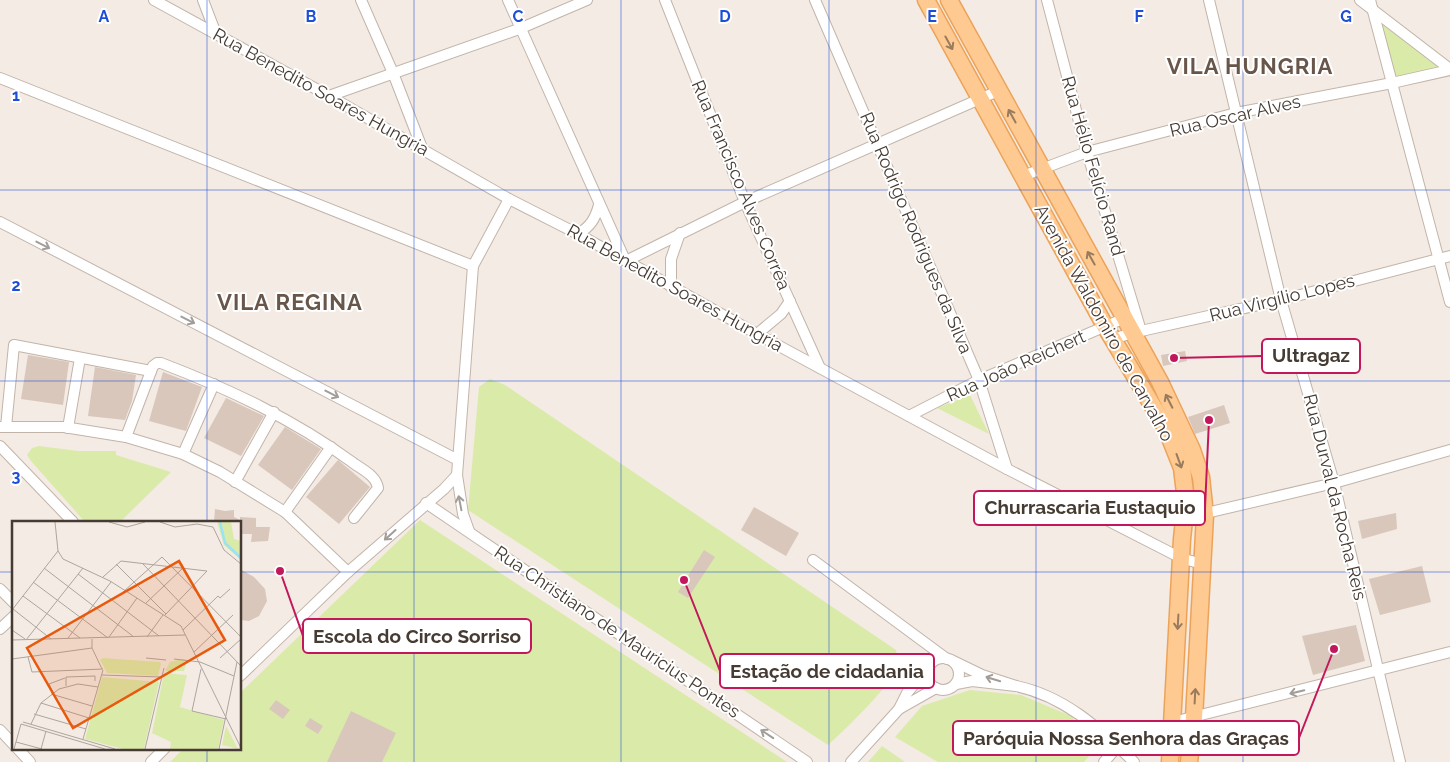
<svg xmlns="http://www.w3.org/2000/svg" width="1450" height="762" font-family="Raleway,sans-serif">
	<style>
		.green { fill: #daeba9 }
		.building { fill: #d9c7bb }
		.lines { fill: none; stroke-linecap: round; stroke-linejoin: round }
		.minor-casing { stroke: #c2b4a9; stroke-width: 12 }
		.primary-casing { stroke: #eca359; stroke-width: 19 }
		.minor { stroke: #fff; stroke-width: 10 }
		.primary { stroke: #ffca91; stroke-width: 16 }
		.oneway { stroke: #997b5d }
		.oneway2 { stroke: #a29d99 }
		.grid { fill: none; stroke: #1d4ed8; stroke-width: 1; stroke-opacity: 0.55 }
		.labels { text-anchor: middle; stroke-width: 4; stroke-linejoin: round; paint-order: stroke }
		.street-label { font-size: 18px; fill: #463b33; stroke: #fff }
		.district-label { font-size: 22px; font-weight: bold; letter-spacing: 1px; fill: #69564a; stroke: #fff }
		.inset-river { fill: none; stroke: #9be2f5; stroke-width: 2.5 }
		.inset-road { fill: none; stroke: #aea59d; stroke-width: 1 }
		.view { fill: #e8590c; fill-opacity: 0.15; stroke: #e8590c; stroke-width: 2.5 }
		.inset-edge { fill: none; stroke: #463b33; stroke-width: 2.5 }
		.grid-label { font-size: 16px; text-anchor: middle; font-weight: bold; fill: #1d4ed8; stroke: #fff; stroke-width: 4; stroke-linejoin: round; paint-order: stroke }
		.leader { fill: none; stroke: #c2185b; stroke-width: 2 }
		.callout-dot { fill: #c2185b; stroke: #fff; stroke-width: 2 }
		.callout { fill: #fff; stroke: #c2185b; stroke-width: 2 }
		.callout-label { font-size: 19px; text-anchor: middle; font-weight: bold; fill: #463b33 }
	</style>
	<rect width="100%" height="100%" fill="#f3ebe4"/>
	<!-- green -->
	<g class="green">
		<path d="M1375,13l71,55 -53,13z"/>
		<path d="M490,379l15,6 391,265 3,19c-21,28 -45,52 -71,76l-360,-235 11,-123z"/>
		<path d="M970,395l19,39 -52,-26z"/>
		<path d="M39,446l39,5h38v4l55,17 -51,50h-35l-54,-61 -4,-6 5,-7z"/>
		<path d="M420,520l367,242h-617l14,-14h56v-55z"/>
		<path d="M970,690l51,5 50,21 25,32 -12,14h-146l-43,-25 27,-31z"/>
		<path d="M882,746l23,16h-37z"/>
	</g>
	<!-- building -->
	<g class="building">
		<path d="M1185,351l2,10 -24,5 -2,-11z"/>
		<path d="M28,355l41,7 -6,43 -42,-6z"/>
		<path d="M95,367l41,8 -4,26 -7,19 -37,-4z"/>
		<path d="M163,372l39,15 -16,44 -37,-10z"/>
		<path d="M226,398l38,18 -23,40 -37,-18z"/>
		<path d="M1224,405l6,18 -35,11 -7,-17z"/>
		<path d="M285,427l36,22 -29,41 -34,-25z"/>
		<path d="M338,460l32,27 -31,37 -33,-27z"/>
		<path d="M754,507l45,26 -13,23 -45,-26z"/>
		<path d="M215,509l10,2 9,-1v7l6,3v-3l16,1v9h14l-2,14 -17,1 1,-8h-12v-12h-26z"/>
		<path d="M1396,513l1,16 -35,10 -4,-18z"/>
		<path d="M704,550l11,7 -27,41 -10,-6z"/>
		<path d="M1422,566l9,36 -51,13 -11,-36z"/>
		<path d="M240,569l14,8 11,12 2,12 -8,15 -10,5 -9,-1z"/>
		<path d="M1356,625l9,36 -52,14 -11,-39z"/>
		<path d="M276,700l14,10 -7,9 -14,-10z"/>
		<path d="M351,711l45,22 -14,29h-55z"/>
		<path d="M310,718l13,8 -5,8 -13,-8z"/>
	</g>
	<g class="lines">
		<!-- minor casing -->
		<g class="minor-casing">
			<g id="minor">
				<path d="M154,0l175,96 180,103 69,35 179,100 250,135 174,89 21,6"/>
				<path d="M203,0l13,34"/>
				<path d="M361,0l32,73 29,75"/>
				<path d="M508,0l117,260"/>
				<path d="M665,0l80,202 75,166"/>
				<path d="M815,0l164,380 28,89"/>
				<path d="M1047,0l40,152 54,179"/>
				<path d="M1209,0l72,300 53,183 66,279"/>
				<path d="M1360,0l90,69"/>
				<path d="M1370,0l80,302"/>
				<path d="M0,78l473,188"/>
				<path d="M329,96l190,-67 68,-29"/>
				<path d="M1023,176l64,-24 149,-39 156,-30 58,-13"/>
				<path d="M0,222l458,238"/>
				<path d="M578,234c13,-8 17,-15 21,-29"/>
				<path d="M626,261l119,-59 253,-111"/>
				<path d="M671,287v-28l9,-26"/>
				<path d="M757,334l24,-20 9,-13"/>
				<path d="M1113,339l19,-6 149,-33 169,-44"/>
				<path d="M909,416l70,-36 146,-62"/>
				<path d="M0,427h64l62,10 57,17 37,18 65,40 63,60"/>
				<path d="M6,427l8,-82 137,26"/>
				<path d="M68,428l12,-70"/>
				<path d="M126,437l27,-71 4,-3h4c68,26 132,56 191,99 9,7 24,13 26,26l-24,30"/>
				<path d="M0,446l73,76"/>
				<path d="M183,454l31,-70"/>
				<path d="M235,482l39,-70"/>
				<path d="M426,503l381,259"/>
				<path d="M285,512l46,-65"/>
				<path d="M1185,518l149,-35 116,-33"/>
				<path d="M469,531l-6,-17 -6,-39 16,-209 36,-67"/>
				<path d="M813,560l134,99"/>
				<path d="M0,589l14,14"/>
				<path d="M0,629l14,-13"/>
				<circle cx="943" cy="674" r="16"/>
				<path d="M951,660l31,15 34,11 -44,-5 -16,3"/>
				<path d="M929,666l-22,27 -8,16 37,-21"/>
				<path d="M240,676l108,-104 96,-83 13,-14"/>
				<path d="M1016,686c48,10 83,42 118,76"/>
				<path d="M1173,722l277,-70"/>
				<path d="M0,730l14,15"/>
				<path d="M17,748l13,14"/>
				<path d="M151,762l14,-14"/>
				<path d="M851,762l48,-53"/>
				<path d="M1104,762l14,-16"/>
			</g>
		</g>
		<!-- primary casing -->
		<g class="primary-casing">
			<g id="primary">
				<path d="M926,0l179,326 61,102 16,40 4,33 -4,38 -12,223"/>
				<path d="M949,0l211,382 32,68 9,27 4,38 -11,203 -5,44"/>
			</g>
		</g>
		<!-- minor -->
		<use href="#minor" class="minor"/>
		<!-- primary -->
		<use href="#primary" class="primary"/>
	</g>
	<!-- one-way arrows -->
	<defs><path id="oneway-shaft" d="M-6 0H5M1.5-3L5.5 0L1.5 3" fill="none" stroke-width="1.6" stroke-linecap="round" stroke-linejoin="round" transform="scale(1.25)"/></defs>
	<g class="oneway">
		<use href="#oneway-shaft" transform="translate(949 43) rotate(61)"/>
		<use href="#oneway-shaft" transform="translate(1012 116) rotate(-119)"/>
		<use href="#oneway-shaft" transform="translate(1091 258) rotate(-119)"/>
		<use href="#oneway-shaft" transform="translate(1169 401) rotate(-117)"/>
		<use href="#oneway-shaft" transform="translate(1179 461) rotate(70)"/>
		<use href="#oneway-shaft" transform="translate(1178 622) rotate(93)"/>
		<use href="#oneway-shaft" transform="translate(1195 696) rotate(-87)"/>
	</g>
	<g class="oneway2">
		<use href="#oneway-shaft" transform="translate(43 245) rotate(27)"/>
		<use href="#oneway-shaft" transform="translate(188 320) rotate(27)"/>
		<use href="#oneway-shaft" transform="translate(332 394) rotate(27)"/>
		<use href="#oneway-shaft" transform="translate(460 503) rotate(-101)"/>
		<use href="#oneway-shaft" transform="translate(390 535) rotate(138)"/>
		<use href="#oneway-shaft" transform="translate(993 679) rotate(-163)"/>
		<use href="#oneway-shaft" transform="translate(1297 692) rotate(166)"/>
		<use href="#oneway-shaft" transform="translate(767 734) rotate(-146)"/>
	</g>
	<!-- grid -->
	<path class="grid" d="M207,0v522M414,0v762M621,0v762M829,0v762M1036,0v762M1243,0v762M0,190h1450M0,381h1450M0,572h14M240,572h1210M207,748v14"/>
	<g class="labels">
		<!-- street labels -->
		<g class="street-label">
			<text transform="translate(321 92) rotate(29)" y="6">Rua Benedito Soares Hungria</text>
			<text transform="translate(1235 116) rotate(-13)" y="6">Rua Oscar Alves</text>
			<text transform="translate(1093 166) rotate(74)" y="6">Rua Hélio Felício Rand</text>
			<text transform="translate(741 185) rotate(67)" y="6">Rua Francisco Alves Corrêa</text>
			<text transform="translate(916 233) rotate(67)" y="6">Rua Rodrigo Rodrigues da Silva</text>
			<text transform="translate(675 288) rotate(29)" y="6">Rua Benedito Soares Hungria</text>
			<text transform="translate(1282 298) rotate(-14)" y="6">Rua Virgílio Lopes</text>
			<text transform="translate(1104 323) rotate(61)" y="6">Avenida Waldomiro de Carvalho</text>
			<text transform="translate(1016 366) rotate(-24)" y="6">Rua João Reichert</text>
			<text transform="translate(1335 497) rotate(76)" y="6">Rua Durval da Rocha Reis</text>
			<text transform="translate(617 632) rotate(34)" y="6">Rua Christiano de Mauricius Pontes</text>
		</g>
		<!-- district labels -->
		<g class="district-label">
			<text x="1250" y="74">VILA HUNGRIA</text>
			<text x="290" y="310">VILA REGINA</text>
		</g>
	</g>
	<!-- overview -->
	<g transform="translate(12 521)">
		<rect width="229" height="229" fill="#f3ebe4"/>
		<path d="M205,1h14l3,17 7,2v19l-17,-15zM91,137l57,4 1,2 -3,12 -51,-3 -7,-13zM170,138l5,1 -3,11h-19l5,-9zM152,152l23,2 -7,32 44,13 -6,29h-48l1,-7 -19,-9zM90,156l57,5 -15,67h-21l-38,-10zM214,205l12,23 -16,-4z" fill="#daeba9"/>
		<path class="inset-river" d="M208,1l5,21 16,15"/>
		<path class="inset-road" d="M43,1l3,29 5,8 47,22 71,45 60,122M97,1l18,5 18,-5M148,1l15,5 22,-3 16,3 11,23 17,14M104,43l50,50M131,43l98,102M32,47l90,69M66,53l81,62M91,56l18,-16 86,10 -42,44M21,61l75,56M111,71l39,-35 79,80M11,75l57,42M134,82l37,-35M1,88l38,30M0,89l46,-59M0,109l13,9M171,109l35,-34 2,2 10,-9M97,116l28,-39M135,116l16,-22M56,117l43,-56M80,118v9l10,21M0,119l173,-5M14,119l57,-72M182,131l39,-37M16,136l4,15 71,-3M134,137l20,2M208,137l21,-19M0,138l80,-11M162,138l26,3 34,14M189,148l-9,42 34,8M90,154l59,2M54,165v-9l29,-1v5M41,172l-4,-9 16,-6M39,173l41,12M29,182l48,15M22,193l52,15M11,201l92,27M9,203l84,25M19,203l10,-21 18,-14 19,-5 20,3M71,218l20,-69M4,221l26,7M2,228l7,-25M29,228l5,-18M133,228l19,-81M207,228l18,-87"/>
		<path class="view" d="M167,40l46,79 -152,88 -46,-80z"/>
		<rect width="229" height="229" class="inset-edge"/>
	</g>
	<g class="grid-label">
		<text x="104" y="22">A</text>
		<text x="311" y="22">B</text>
		<text x="518" y="22">C</text>
		<text x="725" y="22">D</text>
		<text x="932" y="22">E</text>
		<text x="1139" y="22">F</text>
		<text x="1346" y="22">G</text>
		<text x="16" y="101">1</text>
		<text x="16" y="291">2</text>
		<text x="16" y="482">3</text>
	</g>
	<!-- callouts -->
	<path class="leader" d="M1174 358L1262 356M1209 420L1205 508M280 571L303 636M684 580L720 671M1334 649L1299 738"/>
	<g class="callout-dot">
		<circle cx="1174" cy="358" r="5"/>
		<circle cx="1209" cy="420" r="5"/>
		<circle cx="280" cy="571" r="5"/>
		<circle cx="684" cy="580" r="5"/>
		<circle cx="1334" cy="649" r="5"/>
	</g>
	<g class="callout">
		<rect x="1262" y="339" width="98" height="34" rx="5"/>
		<rect x="974" y="491" width="231" height="34" rx="5"/>
		<rect x="303" y="619" width="228" height="34" rx="5"/>
		<rect x="720" y="654" width="214" height="34" rx="5"/>
		<rect x="953" y="721" width="346" height="34" rx="5"/>
	</g>
	<g class="callout-label">
		<text x="1311" y="362">Ultragaz</text>
		<text x="1090" y="514">Churrascaria Eustaquio</text>
		<text x="417" y="643">Escola do Circo Sorriso</text>
		<text x="827" y="678">Estação de cidadania</text>
		<text x="1126" y="745">Paróquia Nossa Senhora das Graças</text>
	</g>
</svg>
